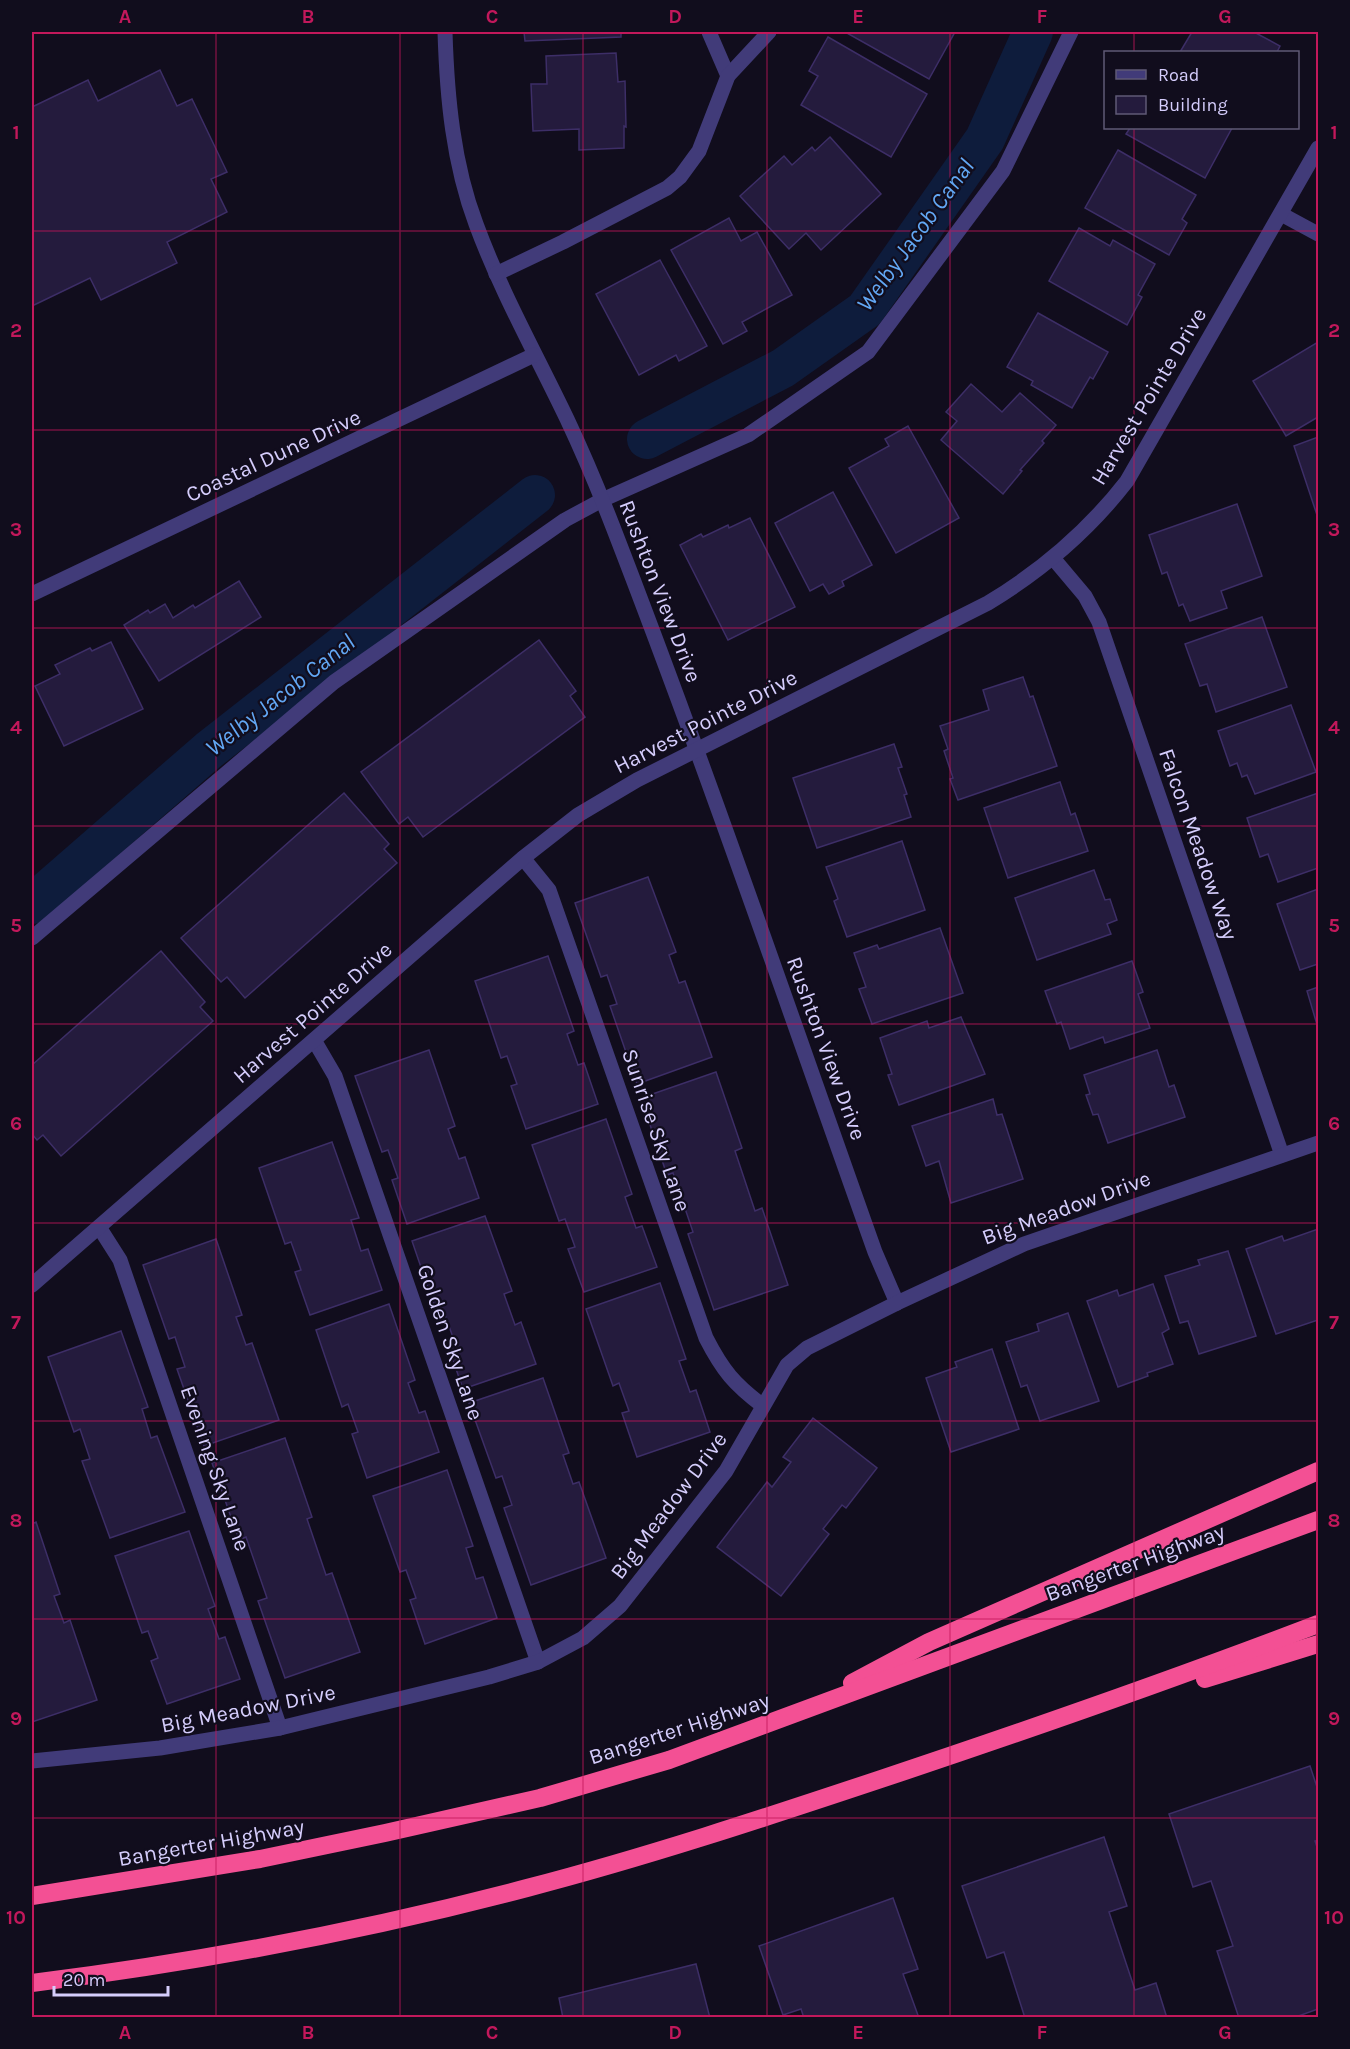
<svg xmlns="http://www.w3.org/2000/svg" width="1350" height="2049" font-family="Karla,sans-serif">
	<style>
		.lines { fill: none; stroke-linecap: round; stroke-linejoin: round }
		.canal { stroke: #0e1c3c; stroke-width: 40 }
		.building { fill: #241b3d; stroke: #3d2e67; stroke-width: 1.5 }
		.service { stroke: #413b79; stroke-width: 15 }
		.minor { stroke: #413b79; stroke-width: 15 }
		.motorway { stroke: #f35094; stroke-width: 18 }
		.grid { fill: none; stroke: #c2185b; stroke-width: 1.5; stroke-opacity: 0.55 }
		.labels { text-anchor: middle; stroke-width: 4.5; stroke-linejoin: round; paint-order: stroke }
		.street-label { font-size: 22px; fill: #d5cdfc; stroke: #110d1d }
		.water-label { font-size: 24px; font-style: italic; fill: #62a7f4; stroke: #110d1d }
		.neatline { fill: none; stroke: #c2185b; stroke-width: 2 }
		.grid-label { font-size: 20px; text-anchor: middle; font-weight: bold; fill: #c2185b }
	</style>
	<rect width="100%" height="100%" fill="#110d1d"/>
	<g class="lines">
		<!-- canal -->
		<g class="canal">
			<path d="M647,439l136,-71 82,-58 120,-171 48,-107"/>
			<path d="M32,904l177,-154 326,-255"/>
		</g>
	</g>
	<!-- building -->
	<g class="building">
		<path d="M524,32h97v5l-96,4z"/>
		<path d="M845,32h110l-26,47z"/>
		<path d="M1192,32h62l26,14 -3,6h-97z"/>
		<path d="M828,37l99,57 -36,63 -90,-52 17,-29 -9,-5z"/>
		<path d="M616,53l2,29 7,-1 1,46 -2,-1v22l-45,2v-21l-46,2 -2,-47h16l-1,-28z"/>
		<path d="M160,70l17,36 15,-7 35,73 -16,7 16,33 -60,30 10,21 -76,37 -11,-22 -58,28v-199l56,-27 10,21z"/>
		<path d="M1130,128h102l-27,50 -79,-44z"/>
		<path d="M830,137l51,57 -60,56 -15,-17 -17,16 -49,-53 44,-40 8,9 20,-18 3,4z"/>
		<path d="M1118,150l78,45 -14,24 5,4 -18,32 -84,-47z"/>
		<path d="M729,218l12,23 16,-9 35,63 -50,27 5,9 -24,13 -52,-94z"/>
		<path d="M1079,228l31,18 3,-6 42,24 -17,31 4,2 -15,28 -78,-44z"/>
		<path d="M660,260l47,86 -28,15 -3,-6 -37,20 -43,-81z"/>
		<path d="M1038,313l70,39 -15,27 -3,-2 -18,31 -41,-23 2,-4 -26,-14z"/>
		<path d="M1318,342v75l-32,19 -33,-55z"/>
		<path d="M971,384l31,28 18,-19 36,32 -14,16 2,2 -24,27 2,1 -19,23 -62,-54 16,-19 -11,-9z"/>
		<path d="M908,426l51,92 -63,35 -47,-85 40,-22 -4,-7z"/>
		<path d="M1318,437v81l-24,-72z"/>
		<path d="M833,492l39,73 -30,16 2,5 -15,8 -6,-10 -13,7 -35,-68z"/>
		<path d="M1237,504l25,72 -41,15 6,17 -37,13 -7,-17 -4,2 -12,-34 -5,2 -13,-39z"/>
		<path d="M750,518l45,89 -67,33 -48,-95 21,-11 2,3 25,-12 1,3z"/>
		<path d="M239,581l22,36 -102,64 -35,-56 24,-15 2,3 15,-9 8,14 20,-13 2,3z"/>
		<path d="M1262,617l25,70 -71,25 -9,-28 -7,2 -15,-42z"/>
		<path d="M539,640l37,51 -6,5 15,21 -162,120 -15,-20 -9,7 -38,-52z"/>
		<path d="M111,642l32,67 -79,37 -29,-60 25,-12 -5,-9 35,-17 2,3z"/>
		<path d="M1023,677l7,20 3,-1 24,70 -99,34 -8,-21 3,-1 -9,-27 4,-2 -8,-23 49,-16 -6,-20z"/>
		<path d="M1291,705l25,67 -61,22 -8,-19 -5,2 -5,-14 -7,3 -12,-35z"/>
		<path d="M894,744l8,23 -4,1 9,26 -3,1 7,22 -94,31 -24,-70z"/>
		<path d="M1060,782l11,33 4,-2 13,38 -80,27 -24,-70z"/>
		<path d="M344,793l45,51 -5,5 13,14 -152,135 -18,-21 -6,5 -40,-44z"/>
		<path d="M1318,793v75l-40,14 -10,-28 -8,3 -13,-39z"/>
		<path d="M902,841l23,69 -78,27 -13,-36 4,-2 -12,-32z"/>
		<path d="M1094,870l11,30 5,-1 7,21 -10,4 4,10 -74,26 -22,-62z"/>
		<path d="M648,877l28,75 -7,3 10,28 6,-2 27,76 -75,27 -27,-78 7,-2 -10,-29 -6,2 -26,-74z"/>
		<path d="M1318,889v75l-18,6 -23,-66z"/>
		<path d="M940,928l23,65 -91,31 -13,-35 7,-2 -12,-34 23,-8 2,4z"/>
		<path d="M161,951l44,51 -5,5 13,14 -152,135 -18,-21 -6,5 -5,-6v-69z"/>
		<path d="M548,956l26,75 -7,3 11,31 6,-2 14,41 -72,25 -15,-43 6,-2 -10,-28 -6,2 -26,-77z"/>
		<path d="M1132,961l11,31 -5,2 12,34 -45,15 -2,-6 -33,12 -9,-27 -4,2 -12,-33z"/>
		<path d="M1318,987v41l-11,-37z"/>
		<path d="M961,1017l24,57 -86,31 -11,-30 4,-1 -12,-36 47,-17 2,7z"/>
		<path d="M429,1050l26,76 -7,3 11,30 6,-2 14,41 -72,26 -15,-44 6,-2 -10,-28 -6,2 -27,-76z"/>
		<path d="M1157,1050l12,37 5,-2 11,32 -77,26 -10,-29 -5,1 -7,-20 4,-1 -6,-19z"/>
		<path d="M716,1072l26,76 -7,3 20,60 7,-3 26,77 -74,25 -26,-76 5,-2 -20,-59 -6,2 -26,-77z"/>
		<path d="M993,1099l4,16 5,-1 21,65 -72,24 -12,-42 -13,5 -14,-40z"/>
		<path d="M606,1119l26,75 -7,3 11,31 6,-2 15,41 -73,25 -16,-43 7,-2 -10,-28 -6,2 -27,-76z"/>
		<path d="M332,1142l27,76 -8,2 10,31 7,-2 14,41 -72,25 -15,-43 6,-2 -10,-28 -6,2 -26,-76z"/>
		<path d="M485,1216l27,75 -8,3 11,31 6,-3 15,42 -73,25 -15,-43 7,-3 -10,-28 -7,2 -26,-76z"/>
		<path d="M1318,1229v91l-42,14 -30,-85 36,-13 2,5z"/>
		<path d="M216,1239l26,76 -6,2 10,28 6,-2 27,77 -75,26 -27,-77 8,-2 -10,-30 -6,2 -26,-74z"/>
		<path d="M1228,1251l28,85 -57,18 -11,-33 -8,2 -15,-47 35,-11 -2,-5z"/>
		<path d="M660,1283l26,76 -7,2 11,31 6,-2 14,42 -73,25 -15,-44 7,-2 -10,-28 -6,3 -27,-77z"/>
		<path d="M1153,1284l16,45 -7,4 11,31 -26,9 1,3 -30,11 -31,-86 30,-11 2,6z"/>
		<path d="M389,1304l26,76 -7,3 11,30 6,-2 14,41 -72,26 -15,-44 6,-2 -10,-28 -6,3 -26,-77z"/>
		<path d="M1068,1313l31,88 -59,20 -13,-36 -6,2 -15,-45 33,-11 -2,-7z"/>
		<path d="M121,1331l27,76 -6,2 9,29 6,-2 28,76 -75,26 -28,-77 8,-2 -10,-30 -6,3 -26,-75z"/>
		<path d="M992,1349l27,80 -68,23 -25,-74 31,-11 -2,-5z"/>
		<path d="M543,1378l26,75 -6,2 10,29 6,-2 27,76 -75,27 -27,-77 8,-3 -10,-29 -6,2 -27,-75z"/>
		<path d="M813,1418l64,50 -31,40 -4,-3 -19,24 6,5 -48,62 -64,-49 50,-65 5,5 19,-25 -8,-5z"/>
		<path d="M285,1438l27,79 -5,2 19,56 6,-2 28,79 -75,26 -27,-77 9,-3 -21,-61 -7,3 -27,-77z"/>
		<path d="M447,1470l26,76 -7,2 10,31 7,-2 14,41 -72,26 -15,-44 6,-2 -10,-28 -6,2 -27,-76z"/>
		<path d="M36,1522l24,72 -6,2 10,27 6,-3 27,80 -65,22v-198z"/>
		<path d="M189,1531l26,75 -7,3 11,30 6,-2 15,42 -73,25 -16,-43 7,-3 -10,-27 -6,2 -27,-77z"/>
		<path d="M1310,1766l8,24v50l-3,1 3,9v159l-25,9h-54l-22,-67 16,-5 -22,-65 -18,6 -24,-73z"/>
		<path d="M1104,1837l23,69 -18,6 26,78 21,-7 11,35h-142l-21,-66 -17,6 -25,-72z"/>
		<path d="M893,1898l25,71 -15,5 16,44h-115l-3,-9 -18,6 -24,-69z"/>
		<path d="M696,1964l14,54h-147l-4,-20z"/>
	</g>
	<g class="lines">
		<!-- service -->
		<g class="service">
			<path d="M523,858l26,32 157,448c17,33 28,46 57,68"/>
			<path d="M32,938l302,-256 231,-162 37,-20 146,-65 120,-83 135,-181 68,-139"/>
			<path d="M314,1040l21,36 203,586"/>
			<path d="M99,1227l21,33 160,468"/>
		</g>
		<!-- minor -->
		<g class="minor">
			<path d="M445,32c2,65 8,131 31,192 25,68 60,130 91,195 17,36 32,72 46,108 93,240 176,483 262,725l22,51"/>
			<path d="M709,32l19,44"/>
			<path d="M1281,214l37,20"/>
			<path d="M496,274l67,-32 104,-54 13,-11 19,-26 29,-75 41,-44"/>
			<path d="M1053,558l32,38 14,26 183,533"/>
			<path d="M32,594l502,-239"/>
			<path d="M32,1285l491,-427 55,-43 59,-35 351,-177c53,-32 101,-73 139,-122l191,-333"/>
			<path d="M32,1761l128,-13 120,-20 209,-51 49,-15 45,-24 37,-32 106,-135 61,-106 20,-17 90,-45 127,-59 294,-101"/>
		</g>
		<!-- motorway -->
		<g class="motorway">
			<path d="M1205,1679l113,-35"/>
			<path d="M852,1683l77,-41 389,-171"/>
			<path d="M32,1896l228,-37 125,-26 155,-35 129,-38 649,-240"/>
			<path d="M32,1983c167,-21 332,-52 495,-95 119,-31 237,-70 354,-109 147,-49 293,-100 437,-155"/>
		</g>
	</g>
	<!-- grid -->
	<path class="grid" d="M216,32v1986M400,32v1986M583,32v1986M767,32v1986M950,32v1986M1134,32v20M1134,128v1890M32,231h1286M32,430h1286M32,628h1286M32,826h1286M32,1024h1286M32,1223h1286M32,1421h1286M32,1619h1286M32,1818h1286"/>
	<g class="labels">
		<!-- street labels -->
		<g class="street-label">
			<text transform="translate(1148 396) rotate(-59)" y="8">Harvest Pointe Drive</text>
			<text transform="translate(273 455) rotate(-25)" y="8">Coastal Dune Drive</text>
			<text transform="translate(661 591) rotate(69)" y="8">Rushton View Drive</text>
			<text transform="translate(705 721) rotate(-27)" y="8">Harvest Pointe Drive</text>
			<text transform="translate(1199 844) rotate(71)" y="8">Falcon Meadow Way</text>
			<text transform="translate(312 1012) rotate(-41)" y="8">Harvest Pointe Drive</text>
			<text transform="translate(827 1048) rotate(70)" y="8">Rushton View Drive</text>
			<text transform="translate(657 1130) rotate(71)" y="8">Sunrise Sky Lane</text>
			<text transform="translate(1066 1207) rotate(-20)" y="8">Big Meadow Drive</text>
			<text transform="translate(451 1342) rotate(71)" y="8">Golden Sky Lane</text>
			<text transform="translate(216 1468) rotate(71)" y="8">Evening Sky Lane</text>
			<text transform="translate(668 1505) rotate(-53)" y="8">Big Meadow Drive</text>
			<text transform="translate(1135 1562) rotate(-20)" y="8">Bangerter Highway</text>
			<text transform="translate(248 1708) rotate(-11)" y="8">Big Meadow Drive</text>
			<text transform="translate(679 1728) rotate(-18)" y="8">Bangerter Highway</text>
			<text transform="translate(211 1842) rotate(-10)" y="8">Bangerter Highway</text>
		</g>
		<!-- water labels -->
		<g class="water-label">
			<text transform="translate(915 235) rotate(-54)" y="8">Welby Jacob Canal</text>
			<text transform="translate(280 695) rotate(-38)" y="8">Welby Jacob Canal</text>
		</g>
	</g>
	<!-- border -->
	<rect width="1350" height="2049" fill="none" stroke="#110d1d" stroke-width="66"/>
	<!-- legend -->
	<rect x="1104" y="51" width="195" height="78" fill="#110d1d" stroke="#5f5a76" stroke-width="1.5"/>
	<rect x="1116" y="70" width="30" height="9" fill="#413b79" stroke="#5f5a76" stroke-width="1.5"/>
	<text x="1158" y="81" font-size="18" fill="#d5cdfc">Road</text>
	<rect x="1116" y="96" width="30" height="18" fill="#241b3d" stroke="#5f5a76" stroke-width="1.5"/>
	<text x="1158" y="111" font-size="18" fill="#d5cdfc">Building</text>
	<!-- scale -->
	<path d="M54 1986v9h114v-9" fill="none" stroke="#d5cdfc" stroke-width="3"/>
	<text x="63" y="1986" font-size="18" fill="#d5cdfc" stroke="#110d1d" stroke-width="4.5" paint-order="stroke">20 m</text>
	<rect x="33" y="33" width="1284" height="1983" class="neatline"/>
	<g class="grid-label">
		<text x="125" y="23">A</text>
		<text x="308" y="23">B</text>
		<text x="492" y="23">C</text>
		<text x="675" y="23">D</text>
		<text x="858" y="23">E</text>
		<text x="1042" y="23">F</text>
		<text x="1225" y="23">G</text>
		<text x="16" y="139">1</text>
		<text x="1334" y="139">1</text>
		<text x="16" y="337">2</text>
		<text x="1334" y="337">2</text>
		<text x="16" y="536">3</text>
		<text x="1334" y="536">3</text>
		<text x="16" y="734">4</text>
		<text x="1334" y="734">4</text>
		<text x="16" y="932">5</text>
		<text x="1334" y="932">5</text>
		<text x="16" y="1130">6</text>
		<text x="1334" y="1130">6</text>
		<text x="16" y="1329">7</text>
		<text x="1334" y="1329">7</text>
		<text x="16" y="1527">8</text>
		<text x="1334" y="1527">8</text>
		<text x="16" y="1725">9</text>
		<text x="1334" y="1725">9</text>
		<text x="16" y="1924">10</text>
		<text x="1334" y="1924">10</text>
		<text x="125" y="2039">A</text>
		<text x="308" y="2039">B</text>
		<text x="492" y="2039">C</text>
		<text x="675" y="2039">D</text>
		<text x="858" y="2039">E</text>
		<text x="1042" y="2039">F</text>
		<text x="1225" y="2039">G</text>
	</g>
</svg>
